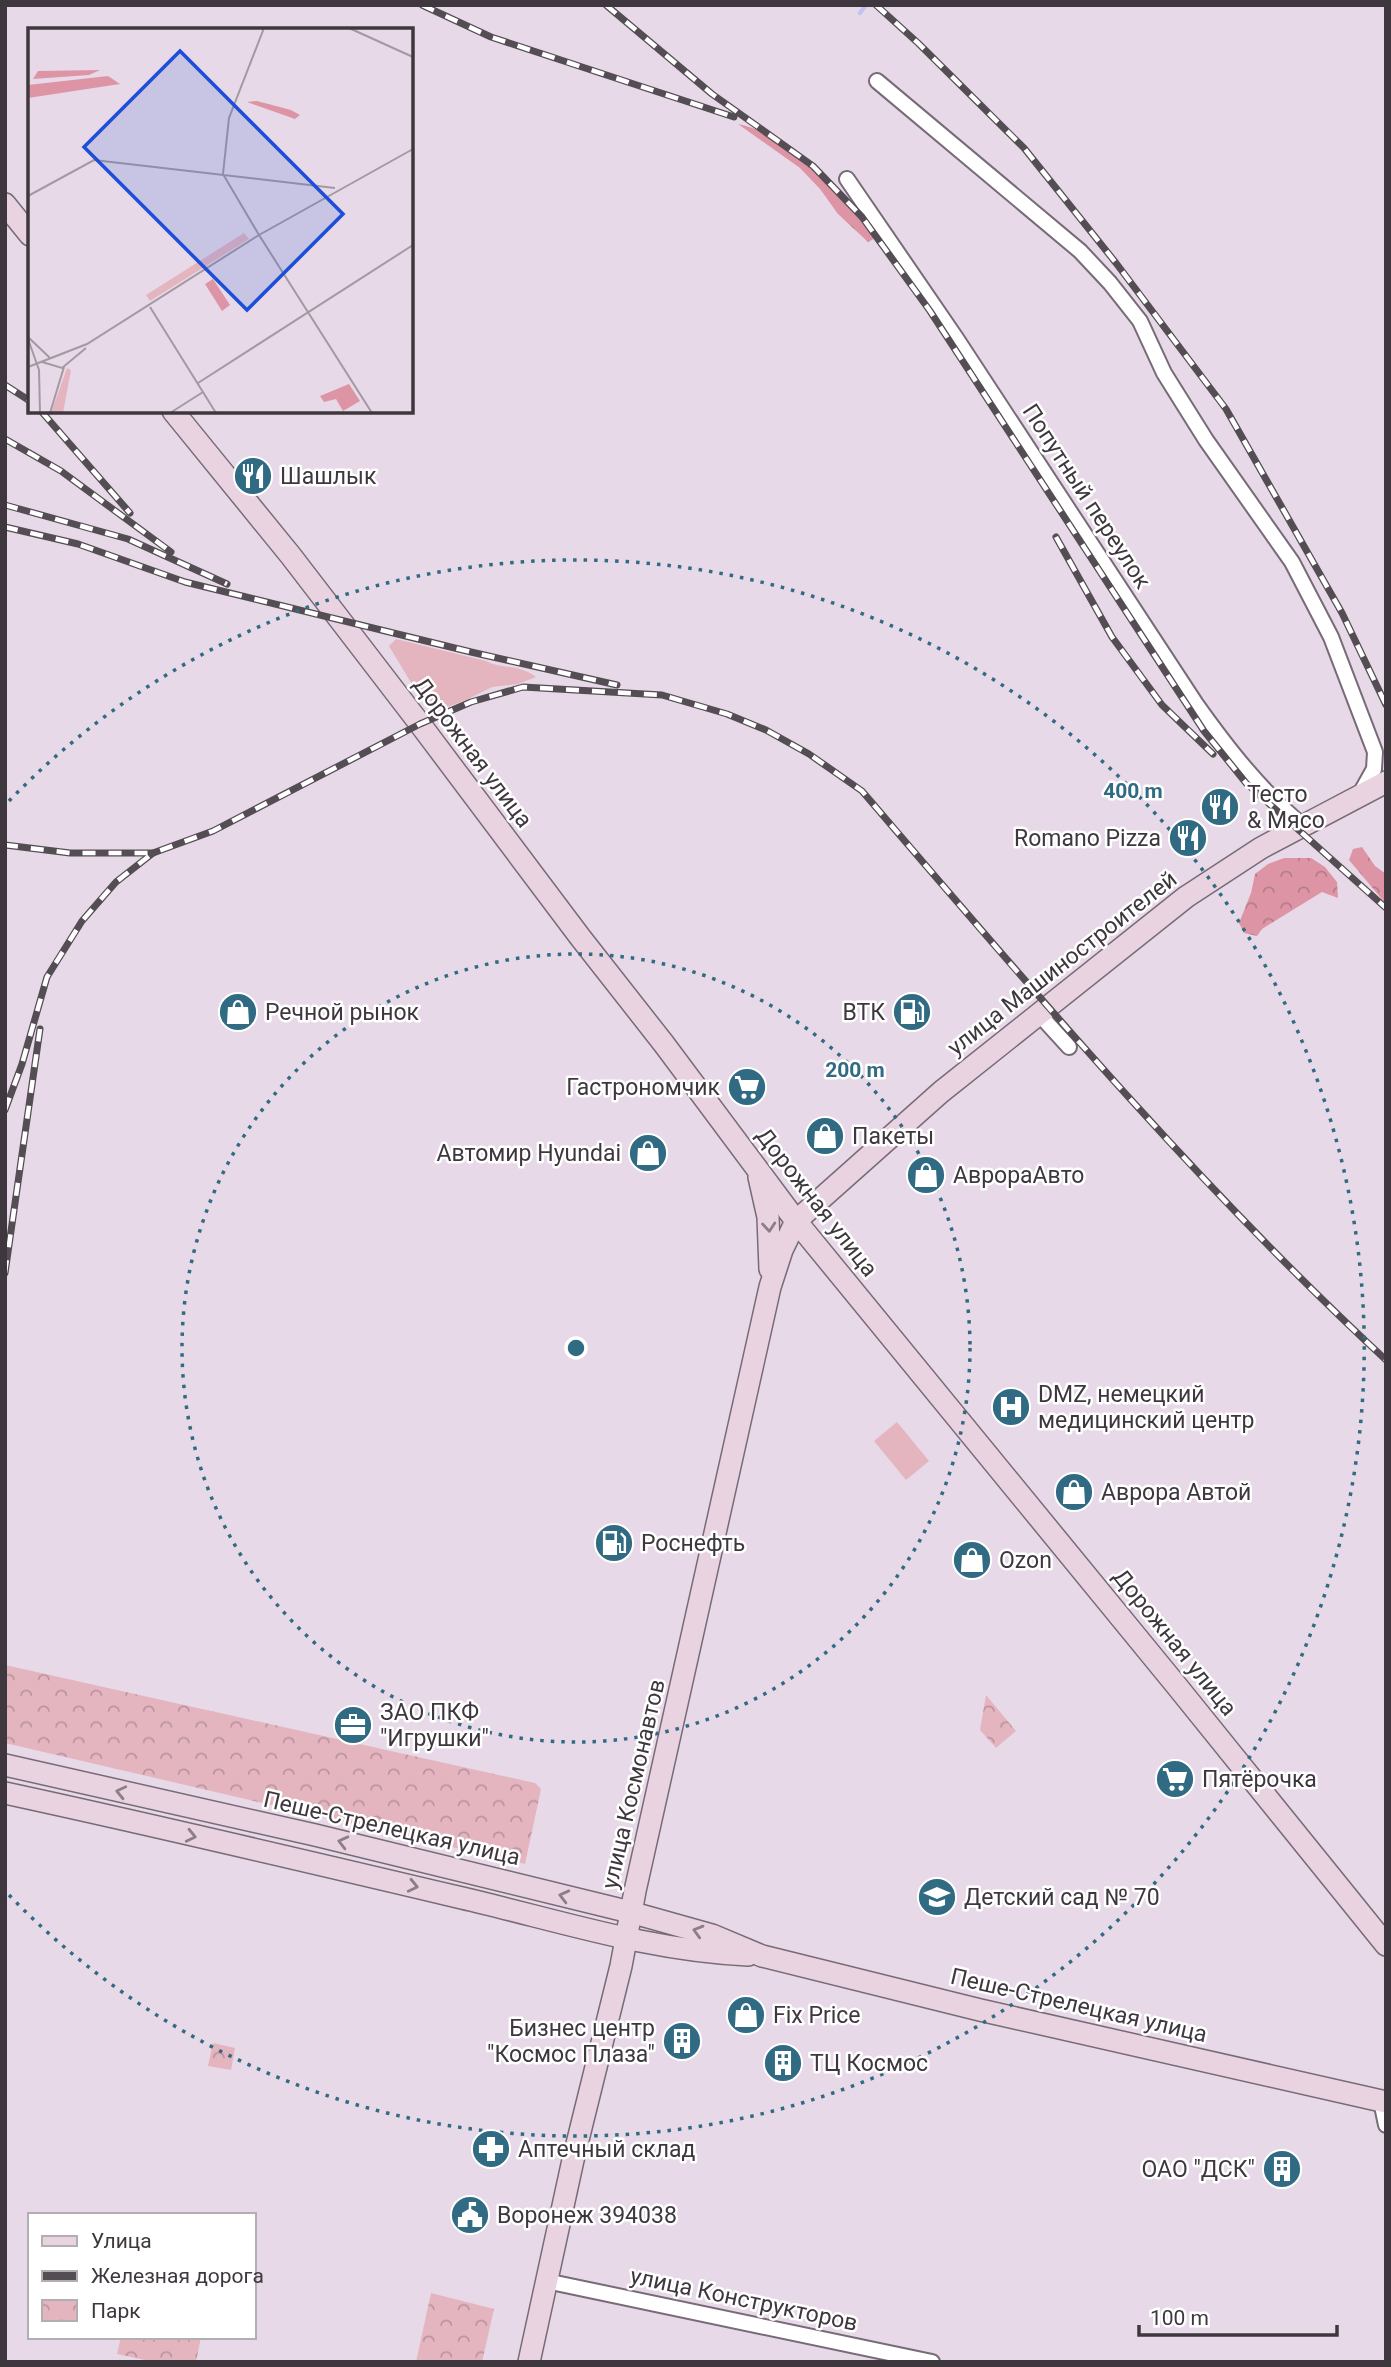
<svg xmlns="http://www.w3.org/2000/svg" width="1391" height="2367" font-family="Roboto,sans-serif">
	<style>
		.green { fill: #e4b5bf }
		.forest { fill: url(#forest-crowns) }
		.park { fill: url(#park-crowns) }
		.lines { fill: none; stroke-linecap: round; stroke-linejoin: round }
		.stream { stroke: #c3c1f5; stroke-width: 4.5 }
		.street-casing { stroke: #776b77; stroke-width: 18 }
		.secondary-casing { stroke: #776b77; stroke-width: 24 }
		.street { stroke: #fff; stroke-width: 14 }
		.secondary { stroke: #ead3e1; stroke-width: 21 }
		.rail-casing { stroke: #544d54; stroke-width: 7 }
		.rail { stroke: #fff; stroke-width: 4.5; stroke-dasharray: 13; stroke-linecap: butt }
		.oneway { stroke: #8b7e87 }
		.ring { fill: none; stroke: #306b83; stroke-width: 3.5; stroke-dasharray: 3.5 7 }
		.labels { text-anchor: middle; stroke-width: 5; stroke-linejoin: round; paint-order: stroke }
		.poi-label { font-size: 23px; fill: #3e383e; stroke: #fff; text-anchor: start }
		.street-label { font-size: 23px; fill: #3e383e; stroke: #fff }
		.inset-road { fill: none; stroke: #a399a3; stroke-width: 2 }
		.view { fill: #1d4ed8; fill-opacity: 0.15; stroke: #1d4ed8; stroke-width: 3.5 }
		.inset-edge { fill: none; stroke: #3e383e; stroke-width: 3.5 }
		.centre { fill: #306b83; stroke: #fff; stroke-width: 3.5 }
		.ring-label { font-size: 21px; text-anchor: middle; font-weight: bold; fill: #306b83; stroke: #fff; stroke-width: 5; stroke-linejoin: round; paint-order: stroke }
	</style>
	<defs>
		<pattern id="forest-crowns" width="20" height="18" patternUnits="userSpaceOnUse" patternTransform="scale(1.75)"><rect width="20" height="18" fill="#dd95a5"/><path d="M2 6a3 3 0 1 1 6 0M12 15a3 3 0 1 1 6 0" fill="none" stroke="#b57b88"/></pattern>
		<pattern id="park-crowns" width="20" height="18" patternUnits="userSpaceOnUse" patternTransform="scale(1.75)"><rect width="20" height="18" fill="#e4b5bf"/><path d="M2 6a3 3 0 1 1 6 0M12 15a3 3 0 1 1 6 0" fill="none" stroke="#ba949d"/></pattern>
	</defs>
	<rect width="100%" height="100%" fill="#e7d9e7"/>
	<!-- green -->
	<g class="green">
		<path d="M396,639l90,22c17,9 31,2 50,16l-18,7 -26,3 -26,13 -27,10 -23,-19 -27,-45z"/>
		<path d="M897,1422l32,39 -23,19 -32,-39z"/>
	</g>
	<!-- forest -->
	<g class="forest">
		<path d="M738,124c50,9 109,73 139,113l-9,5 -30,-28 -18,-25 -20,-21z"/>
		<path d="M1362,847l13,19 11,8v30l-37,-44 4,-11z"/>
		<path d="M1284,858h27l14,9 12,15 1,16 -16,-6 -60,37 -5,7 -13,-3 -5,-10 12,-30 4,-19 13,-10z"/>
	</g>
	<!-- park -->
	<g class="park">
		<path d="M5,1665l530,118 6,6 -16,75 -520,-121z"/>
		<path d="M986,1695l30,36 -20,17 -16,-18z"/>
		<path d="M213,2043l22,5 -4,22 -23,-4z"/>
		<path d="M431,2293l63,16 -12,53h-66z"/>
		<path d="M121,2337h80l-5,25h-42l-37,-8z"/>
	</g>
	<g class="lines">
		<!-- stream -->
		<path class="stream" d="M860,13l6,-8"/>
		<!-- street casing -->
		<g class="street-casing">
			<g id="street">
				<path d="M877,81l203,170 30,32 30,38 24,52 42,67 86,122 39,75 44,115 -1,17 -14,25"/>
				<path d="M847,179l109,159 240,366c32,45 64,86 107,122"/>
				<path d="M1038,1013l31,34"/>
				<path d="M1381,2101l5,24"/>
				<path d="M546,2281l386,81"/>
			</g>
		</g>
		<!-- secondary casing -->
		<g class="secondary-casing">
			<g id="secondary">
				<path d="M5,204l25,31"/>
				<path d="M173,411l118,145 129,168 160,213 84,107 132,177 380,464 210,260"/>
				<path d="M759,1177l9,40 2,52"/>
				<path d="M5,1765l310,70 315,77 82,23 50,21 218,54 406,92"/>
				<path d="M5,1793c153,33 305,69 457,105 95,22 188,53 286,57"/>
				<path d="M529,2362l44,-202 48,-194 14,-75 135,-604 12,-37 14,-29 145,-129 245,-195 75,-49 125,-66"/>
			</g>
		</g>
		<!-- street -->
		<use href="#street" class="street"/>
		<!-- secondary -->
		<use href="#secondary" class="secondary"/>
		<!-- rail casing -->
		<g class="rail-casing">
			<g id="rail">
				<path d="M422,5l69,32 243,80"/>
				<path d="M606,5l106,89 101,72 49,51 68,94 274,420 42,52 140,125"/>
				<path d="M876,5l42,38 106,105 92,115 110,146 116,204 44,92"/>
				<path d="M5,385l25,16"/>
				<path d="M41,411l89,102"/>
				<path d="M5,439l56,32 110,81"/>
				<path d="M5,505l123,34 99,45"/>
				<path d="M5,527l73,17 107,38 286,70 146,33"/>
				<path d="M1056,537l56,100 50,68 51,49"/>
				<path d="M5,845l65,8h83"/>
				<path d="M5,1110l17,-46 25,-87 35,-56 34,-39 37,-29 60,-22 207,-107 51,-22 52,-15 139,8 65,19 39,16 43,24 53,37c168,196 335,394 524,569"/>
				<path d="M5,1273l35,-244"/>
			</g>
		</g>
		<!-- rail -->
		<use href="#rail" class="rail"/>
	</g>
	<!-- one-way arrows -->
	<defs><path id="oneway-chevron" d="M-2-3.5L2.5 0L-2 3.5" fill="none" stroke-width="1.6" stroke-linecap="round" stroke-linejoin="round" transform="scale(1.75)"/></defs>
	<g class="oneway">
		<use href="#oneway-chevron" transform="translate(769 1227) rotate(85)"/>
		<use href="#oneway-chevron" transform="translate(121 1792) rotate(-167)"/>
		<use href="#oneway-chevron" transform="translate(191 1836) rotate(13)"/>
		<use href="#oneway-chevron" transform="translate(343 1842) rotate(-166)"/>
		<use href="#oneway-chevron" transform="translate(413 1886) rotate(13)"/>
		<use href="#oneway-chevron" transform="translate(564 1896) rotate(-166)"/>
		<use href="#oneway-chevron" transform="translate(698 1931) rotate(-164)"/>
	</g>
	<!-- distance rings -->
	<g class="ring">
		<circle cx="576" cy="1348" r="394"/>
		<path d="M9 801A788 788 0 1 1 9 1895"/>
	</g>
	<!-- icons -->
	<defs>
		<g id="restaurant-disc" transform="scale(2.0125)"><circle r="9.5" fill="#306b83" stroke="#fff"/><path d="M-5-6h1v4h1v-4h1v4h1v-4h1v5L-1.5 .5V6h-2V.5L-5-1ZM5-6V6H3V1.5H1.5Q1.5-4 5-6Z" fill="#fff"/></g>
		<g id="shop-disc" transform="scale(2.0125)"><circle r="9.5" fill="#306b83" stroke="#fff"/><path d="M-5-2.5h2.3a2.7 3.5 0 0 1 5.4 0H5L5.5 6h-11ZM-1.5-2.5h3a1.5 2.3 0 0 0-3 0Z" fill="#fff"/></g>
		<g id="fuel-disc" transform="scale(2.0125)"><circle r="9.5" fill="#306b83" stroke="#fff"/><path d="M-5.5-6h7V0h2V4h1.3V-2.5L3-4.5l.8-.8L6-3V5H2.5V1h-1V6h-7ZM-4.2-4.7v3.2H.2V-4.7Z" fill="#fff"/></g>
		<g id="supermarket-disc" transform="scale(2.0125)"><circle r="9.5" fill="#306b83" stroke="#fff"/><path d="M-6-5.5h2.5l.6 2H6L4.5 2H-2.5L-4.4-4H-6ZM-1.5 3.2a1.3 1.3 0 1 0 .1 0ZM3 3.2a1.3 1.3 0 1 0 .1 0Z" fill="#fff"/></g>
		<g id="hospital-disc" transform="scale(2.0125)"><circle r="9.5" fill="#306b83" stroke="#fff"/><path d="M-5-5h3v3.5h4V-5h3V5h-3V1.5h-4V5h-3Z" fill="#fff"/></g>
		<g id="office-disc" transform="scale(2.0125)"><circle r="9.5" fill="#306b83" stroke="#fff"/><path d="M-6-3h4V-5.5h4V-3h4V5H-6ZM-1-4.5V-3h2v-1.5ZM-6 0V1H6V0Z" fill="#fff"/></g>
		<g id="school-disc" transform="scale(2.0125)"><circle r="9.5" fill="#306b83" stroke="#fff"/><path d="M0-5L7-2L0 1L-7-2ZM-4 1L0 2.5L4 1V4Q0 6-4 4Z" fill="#fff"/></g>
		<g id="building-disc" transform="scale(2.0125)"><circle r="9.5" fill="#306b83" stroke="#fff"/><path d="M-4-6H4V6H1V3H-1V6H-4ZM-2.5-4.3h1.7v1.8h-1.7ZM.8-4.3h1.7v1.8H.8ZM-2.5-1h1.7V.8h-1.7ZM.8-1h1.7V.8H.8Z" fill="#fff"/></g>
		<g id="pharmacy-disc" transform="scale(2.0125)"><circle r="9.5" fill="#306b83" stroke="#fff"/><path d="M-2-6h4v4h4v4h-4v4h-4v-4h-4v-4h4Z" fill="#fff"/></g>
		<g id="civic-disc" transform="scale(2.0125)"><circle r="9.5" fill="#306b83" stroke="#fff"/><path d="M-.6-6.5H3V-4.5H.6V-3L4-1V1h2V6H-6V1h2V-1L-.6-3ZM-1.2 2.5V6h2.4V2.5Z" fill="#fff"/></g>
	</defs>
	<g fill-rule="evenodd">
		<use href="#restaurant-disc" x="253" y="476"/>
		<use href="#restaurant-disc" x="1220" y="807"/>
		<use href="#restaurant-disc" x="1188" y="838"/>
		<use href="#shop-disc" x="238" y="1012"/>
		<use href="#fuel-disc" x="912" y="1012"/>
		<use href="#supermarket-disc" x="747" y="1087"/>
		<use href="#shop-disc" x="825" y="1136"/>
		<use href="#shop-disc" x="648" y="1153"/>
		<use href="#shop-disc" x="926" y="1175"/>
		<use href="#hospital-disc" x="1011" y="1407"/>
		<use href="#shop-disc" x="1074" y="1492"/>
		<use href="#fuel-disc" x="614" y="1543"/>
		<use href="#shop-disc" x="972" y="1560"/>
		<use href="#office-disc" x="353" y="1725"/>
		<use href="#supermarket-disc" x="1175" y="1779"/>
		<use href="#school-disc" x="937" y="1897"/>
		<use href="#shop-disc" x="746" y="2015"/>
		<use href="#building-disc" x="682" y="2041"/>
		<use href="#building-disc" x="783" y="2063"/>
		<use href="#pharmacy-disc" x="491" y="2149"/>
		<use href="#building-disc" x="1282" y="2169"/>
		<use href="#civic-disc" x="470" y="2215"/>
	</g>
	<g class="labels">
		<!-- poi labels -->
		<g class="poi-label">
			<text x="280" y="484">Шашлык</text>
			<text x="1247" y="802">Тесто<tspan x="1247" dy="26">&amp; Мясо</tspan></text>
			<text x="1161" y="846" text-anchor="end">Romano Pizza</text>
			<text x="265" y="1020">Речной рынок</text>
			<text x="885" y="1020" text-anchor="end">ВТК</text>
			<text x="720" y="1095" text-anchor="end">Гастрономчик</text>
			<text x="852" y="1144">Пакеты</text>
			<text x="621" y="1161" text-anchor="end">Автомир Hyundai</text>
			<text x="953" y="1183">АврораАвто</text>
			<text x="1038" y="1402">DMZ, немецкий<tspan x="1038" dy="26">медицинский центр</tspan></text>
			<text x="1101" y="1500">Аврора Автой</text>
			<text x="641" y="1551">Роснефть</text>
			<text x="999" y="1568">Ozon</text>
			<text x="380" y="1720">ЗАО ПКФ<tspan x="380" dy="26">"Игрушки"</tspan></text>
			<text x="1202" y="1787">Пятёрочка</text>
			<text x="964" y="1905">Детский сад № 70</text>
			<text x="773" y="2023">Fix Price</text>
			<text x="655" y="2036" text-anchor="end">Бизнес центр<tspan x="655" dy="26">"Космос Плаза"</tspan></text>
			<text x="810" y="2071">ТЦ Космос</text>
			<text x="518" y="2157">Аптечный склад</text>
			<text x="1255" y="2177" text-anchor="end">ОАО "ДСК"</text>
			<text x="497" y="2223">Воронеж 394038</text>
		</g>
		<!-- street labels -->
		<g class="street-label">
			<text transform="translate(1087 496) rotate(57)" y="8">Попутный переулок</text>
			<text transform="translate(473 752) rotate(53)" y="8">Дорожная улица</text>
			<text transform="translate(1062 963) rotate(-38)" y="8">улица Машиностроителей</text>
			<text transform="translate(817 1202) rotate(52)" y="8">Дорожная улица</text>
			<text transform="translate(1175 1642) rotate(51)" y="8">Дорожная улица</text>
			<text transform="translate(633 1784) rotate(-77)" y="8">улица Космонавтов</text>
			<text transform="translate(392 1828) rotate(13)" y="8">Пеше-Стрелецкая улица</text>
			<text transform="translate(1079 2005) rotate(13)" y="8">Пеше-Стрелецкая улица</text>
			<text transform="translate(744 2299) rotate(12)" y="8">улица Конструкторов</text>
		</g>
	</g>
	<!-- overview -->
	<g transform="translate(28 28)">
		<rect width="385" height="385" fill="#e7d9e7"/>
		<path d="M72,42l-11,5 -56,4 5,-8zM80,48l12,8 -92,14v-13zM229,73l34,9 9,5 -5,4 -48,-17zM185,251l17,26 -8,6 -17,-27zM321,356l11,17 -17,10 -7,-12 -12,3 -4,-6z" fill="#dd95a5"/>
		<path d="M216,205l5,6 -99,62 -4,-6zM39,340l4,2 -8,43h-12z" fill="#e4b5bf"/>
		<path class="inset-road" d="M236,0l-35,90 -6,56 36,61 154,-86M321,0l64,29M0,168l66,-36 241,28M122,279l66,106M0,309l22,21M0,311l11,31 1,43M14,334l20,6 24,-20M0,339l59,-23 172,-109 113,178M170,355l215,-138M22,385l14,-46M142,385l33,-21"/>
		<path class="view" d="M152,23l163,163 -96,96 -163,-163z"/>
		<rect width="385" height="385" class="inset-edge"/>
	</g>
	<circle cx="576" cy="1348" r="10" class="centre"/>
	<g class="ring-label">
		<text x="1133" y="798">400 m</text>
		<text x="855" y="1077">200 m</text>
	</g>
	<!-- border -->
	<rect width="1391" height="2367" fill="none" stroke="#3e383e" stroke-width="14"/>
	<!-- legend -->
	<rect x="28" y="2213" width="228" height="126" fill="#ffffff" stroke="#b2afb2" stroke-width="2"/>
	<rect x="42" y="2236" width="35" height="10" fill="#ead3e1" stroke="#b2afb2" stroke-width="2"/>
	<text x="91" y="2248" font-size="21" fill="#3e383e">Улица</text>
	<rect x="42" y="2271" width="35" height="10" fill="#544d54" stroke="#b2afb2" stroke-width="2"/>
	<text x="91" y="2283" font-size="21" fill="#3e383e">Железная дорога</text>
	<rect x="42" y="2300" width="35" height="21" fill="url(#park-crowns)" stroke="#b2afb2" stroke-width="2"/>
	<text x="91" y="2318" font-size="21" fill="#3e383e">Парк</text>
	<!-- scale -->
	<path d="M1139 2325v10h198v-10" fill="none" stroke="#3e383e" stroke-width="3.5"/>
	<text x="1150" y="2325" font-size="21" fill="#3e383e" stroke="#ffffff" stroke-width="5" paint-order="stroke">100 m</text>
</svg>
